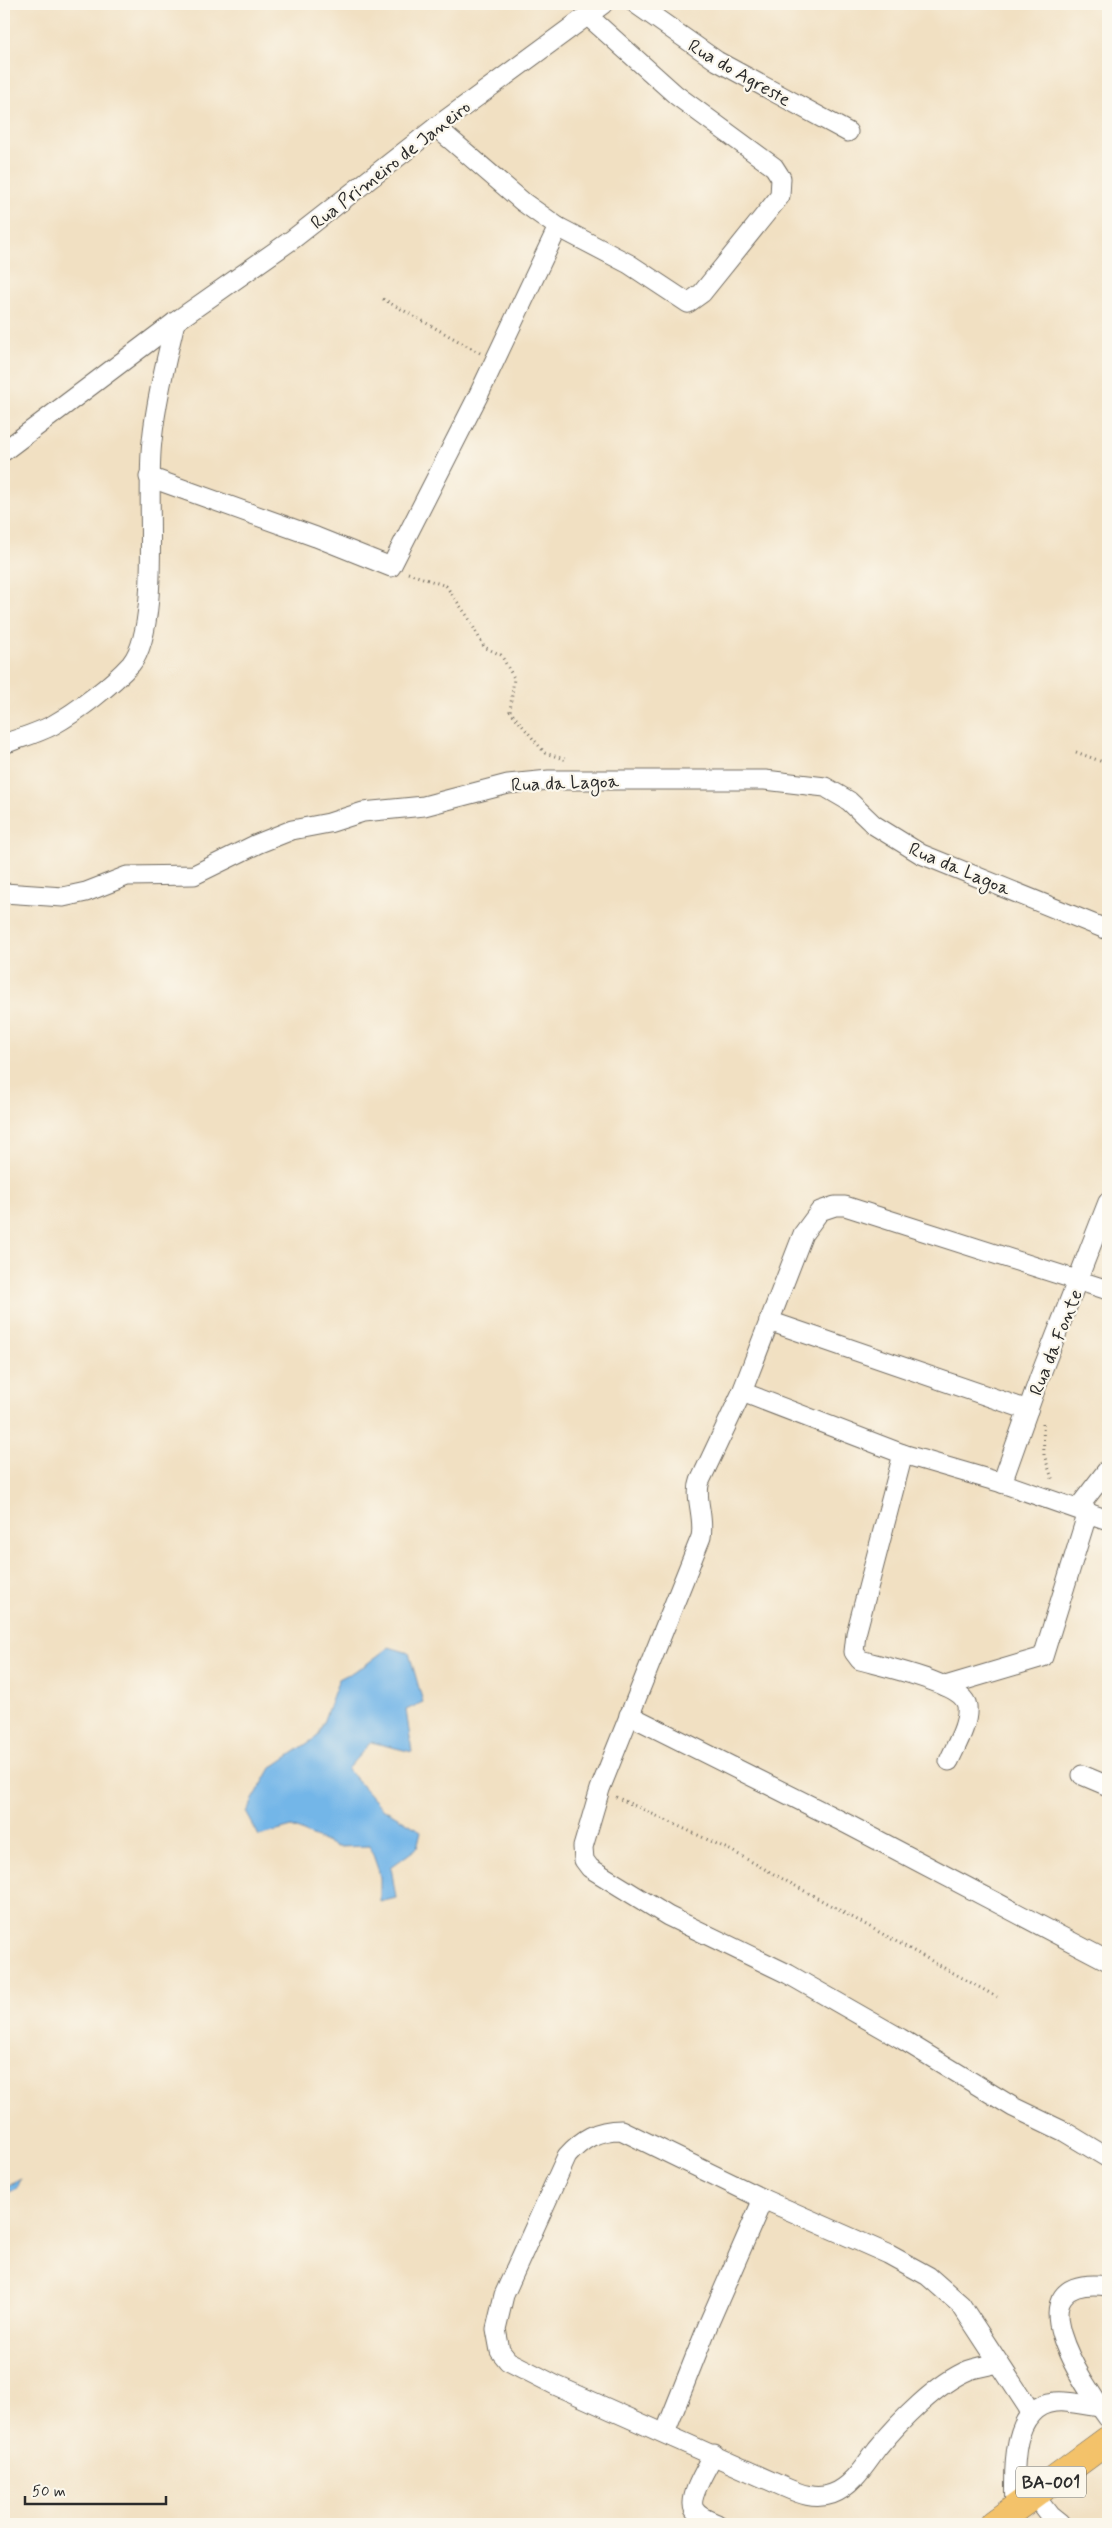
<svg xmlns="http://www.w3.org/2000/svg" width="1112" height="2528" font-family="Mynerve,sans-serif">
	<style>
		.water { fill: #73b6e8; stroke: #4f708a }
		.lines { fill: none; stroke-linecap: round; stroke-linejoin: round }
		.street-casing { stroke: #706a60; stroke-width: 21 }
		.primary-casing { stroke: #706a60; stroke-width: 29 }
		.path { stroke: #706a60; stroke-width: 3; stroke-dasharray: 1 4; stroke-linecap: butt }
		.street { stroke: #fff; stroke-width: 19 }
		.primary { stroke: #f3c26a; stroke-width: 28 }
		.labels { text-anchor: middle; stroke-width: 4.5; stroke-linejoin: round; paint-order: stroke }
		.shield { fill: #fbf7ec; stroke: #696865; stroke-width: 1 }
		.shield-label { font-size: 18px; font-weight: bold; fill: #2b2b2b }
		.street-label { font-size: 19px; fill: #2b2b2b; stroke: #fbf7ec }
	</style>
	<rect width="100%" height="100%" fill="#fbf7ec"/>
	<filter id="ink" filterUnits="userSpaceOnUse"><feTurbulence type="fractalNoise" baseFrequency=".02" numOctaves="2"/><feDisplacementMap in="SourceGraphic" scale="10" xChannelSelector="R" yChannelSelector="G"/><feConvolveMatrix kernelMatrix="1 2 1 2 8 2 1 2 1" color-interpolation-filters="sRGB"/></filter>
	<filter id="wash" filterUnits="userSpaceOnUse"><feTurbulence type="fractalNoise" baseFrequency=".0096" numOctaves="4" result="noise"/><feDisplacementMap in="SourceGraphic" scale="20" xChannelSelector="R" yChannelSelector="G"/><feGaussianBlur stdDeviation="1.12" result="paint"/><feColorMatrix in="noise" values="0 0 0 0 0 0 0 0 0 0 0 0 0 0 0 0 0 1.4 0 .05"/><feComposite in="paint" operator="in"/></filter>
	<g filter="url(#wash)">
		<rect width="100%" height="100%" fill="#f1e0c2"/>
		<!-- water -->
		<g class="water">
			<path d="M389,1647l20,6 14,49 -17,8 6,42 -41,-10 -24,27 34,38 40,24 -4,17 -26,19 5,31 -16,4v-27l-10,-29 -33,1 -45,-20 -33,9 -13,-24 25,-44 47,-32 21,-57 25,-13z"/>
			<path d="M21,2179l-4,9 -13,7v-7z"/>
		</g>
	</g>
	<g filter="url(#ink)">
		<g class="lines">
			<!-- street casing -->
			<g class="street-casing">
				<g id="street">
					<path d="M636,4l81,57 131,71"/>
					<path d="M436,127l87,75 35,25 71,37 59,39 14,-10 78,-97 1,-18 -7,-11 -98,-72 -88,-79"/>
					<path d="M4,451l171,-129 118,-83 143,-112 167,-123"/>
					<path d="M149,477l167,60 75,30 87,-171 80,-169"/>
					<path d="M4,744c16,-6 34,-11 49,-19 25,-14 59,-40 78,-61 31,-38 14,-170 21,-223 4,-40 14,-80 23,-119"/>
					<path d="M4,893l59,4 23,-5 41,-16 67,-1 63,-31 35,-14 37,-7 34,-11 61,-6 84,-22 41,-4h216l60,7 24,14 25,24 47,29 187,76"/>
					<path d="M1108,1290l-263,-84h-10l-15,5 -17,23 -61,158 -42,89c-6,16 5,36 1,56l-101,252 -17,58 1,13 6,8 78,48 120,58 112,64 113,69 52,25 43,26"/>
					<path d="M769,1321l259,89"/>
					<path d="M742,1392l161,62 99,29 106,37"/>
					<path d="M903,1454l-47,180 -2,18 6,8c21,6 104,23 107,46 2,18 -11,39 -18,55"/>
					<path d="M1002,1483l38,-107 68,-174"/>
					<path d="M1078,1508l30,-39"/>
					<path d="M945,1686l98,-29 45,-145"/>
					<path d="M629,1715l218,109 261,137"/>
					<path d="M1082,1775l26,11"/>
					<path d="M1108,2286c-98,-12 -26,97 0,132"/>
					<path d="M999,2363c-10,2 -20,4 -30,7 -32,13 -70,52 -92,79 -12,16 -25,38 -45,45 -17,6 -32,0 -48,-7l-229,-102 -47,-24 -8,-10 -4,-22 8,-34 63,-139c15,-17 30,-26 54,-26l142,69 125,55 40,22 33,29 70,107"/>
					<path d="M665,2433l43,-108 55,-126"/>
					<path d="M714,2454c-6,12 -26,43 -20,55 4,8 16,12 23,15"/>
					<path d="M1034,2495l16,21 10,8"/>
					<path d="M1015,2509c-1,-33 -6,-103 40,-107 14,-2 31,4 46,5"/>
				</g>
			</g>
			<!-- primary casing -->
			<g class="primary-casing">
				<path id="primary" d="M994,2524l114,-84"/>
			</g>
			<!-- path -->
			<g class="path">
				<path d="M383,299l97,54"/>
				<path d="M408,573l38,13 22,31 16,30 17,8 13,23 -4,33 35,42 22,7"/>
				<path d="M1076,752l32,12"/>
				<path d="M1043,1424l1,31 9,26"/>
				<path d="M616,1797l116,54 265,146"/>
			</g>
			<!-- street -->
			<use href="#street" class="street"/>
			<!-- primary -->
			<use href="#primary" class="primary"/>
		</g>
	</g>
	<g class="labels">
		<!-- shield labels -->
		<rect class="shield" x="1016" y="2466.5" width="70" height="31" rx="4"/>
		<g class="shield-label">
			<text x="1051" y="2488">BA-001</text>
		</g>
		<!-- street labels -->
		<g class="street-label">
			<text transform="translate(740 72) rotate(30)" y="7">Rua do Agreste</text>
			<text transform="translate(390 164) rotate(-38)" y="7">Rua Primeiro de Janeiro</text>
			<text transform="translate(565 782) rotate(-2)" y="7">Rua da Lagoa</text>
			<text transform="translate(960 868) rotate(23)" y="7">Rua da Lagoa</text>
			<text transform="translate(1055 1342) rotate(-68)" y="7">Rua da Fonte</text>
		</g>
	</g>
	<!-- margin -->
	<rect width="1112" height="2528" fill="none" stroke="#fbf7ec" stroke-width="20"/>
	<!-- scale -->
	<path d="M25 2496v8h141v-8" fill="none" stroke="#2b2b2b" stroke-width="2.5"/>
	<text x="32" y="2496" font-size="15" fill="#2b2b2b" stroke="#fbf7ec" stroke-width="4" paint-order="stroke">50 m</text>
</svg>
